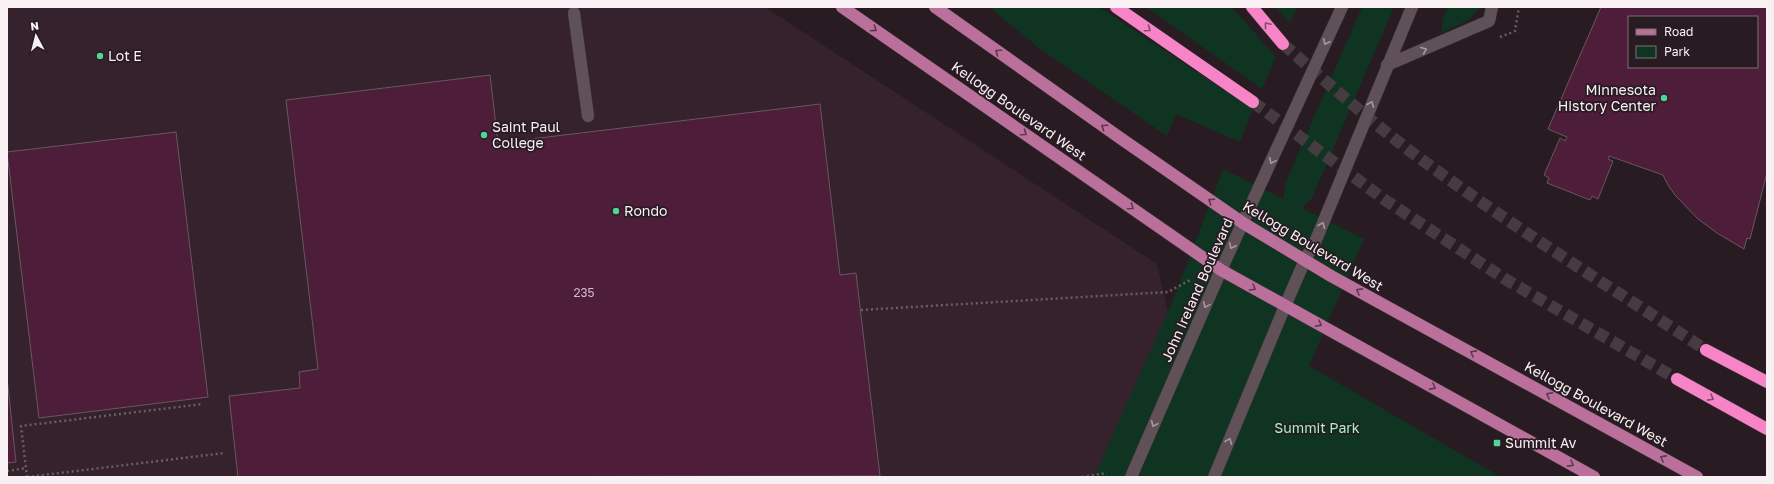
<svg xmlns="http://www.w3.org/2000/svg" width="1774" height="484" font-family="'Golos Text',sans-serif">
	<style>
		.built { fill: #35222c }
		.green { fill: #0f3422 }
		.building { fill: #4d1d3a; stroke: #67585f; fill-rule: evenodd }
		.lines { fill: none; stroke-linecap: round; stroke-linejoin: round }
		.highway-tunnel { stroke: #473b42; stroke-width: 12; stroke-dasharray: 12 6; stroke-linecap: butt }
		.minor-casing { stroke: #3f353a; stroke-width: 13 }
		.major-casing { stroke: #3f353a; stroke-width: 13 }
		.highway-casing { stroke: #3f353a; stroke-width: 13 }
		.path { stroke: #6a5e64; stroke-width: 2.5; stroke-dasharray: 2 3; stroke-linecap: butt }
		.minor { stroke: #605158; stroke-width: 12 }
		.major { stroke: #bb709b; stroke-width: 12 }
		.highway { stroke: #f784c7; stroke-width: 12 }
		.oneway { stroke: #854a6c }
		.oneway2 { stroke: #5b394c }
		.oneway3 { stroke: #a5999e }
		.poi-dot { fill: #52d397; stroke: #281b22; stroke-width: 1.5 }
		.labels { text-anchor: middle; stroke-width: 3.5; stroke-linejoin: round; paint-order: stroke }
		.number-label { font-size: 12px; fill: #cebbc6 }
		.poi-label { font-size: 14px; fill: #f9f0f4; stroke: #281b22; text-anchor: start }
		.street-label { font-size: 14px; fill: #f9f0f4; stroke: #281b22 }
		.park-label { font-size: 14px; fill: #9bf7c6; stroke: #281b22 }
	</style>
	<rect width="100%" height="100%" fill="#281b22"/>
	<!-- built -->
	<path class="built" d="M7,7h758l392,257 12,52 -68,161h-1094z"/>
	<!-- green -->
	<g class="green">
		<path d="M989,7h110l154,102 -13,33 -64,-28 -9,22 -127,-87z"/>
		<path d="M1146,7h86l44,50 -14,32z"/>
		<path d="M1275,7h22l-7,16z"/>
		<path d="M1362,7h32l-82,191 -10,10 62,31 -55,127 192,111h-407l79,-177 50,-131 60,30 3,-18z"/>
		<path d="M1448,7h33l-14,14 -25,12v-13z"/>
	</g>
	<!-- building -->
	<g class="building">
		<path d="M1601,7h166v166l-17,66 -3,-1 -3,11 -27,-16 -19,-14 -23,-24 -7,-10 -5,-10 -54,-19 -1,3 5,2 -15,38 -6,-3 -2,4 -43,-17 2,-5 -5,-3 16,-37 5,3 2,-4 -19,-8zM1629,17h128v50h-128z"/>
		<path d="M490,75l8,68 322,-39 20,171 16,-2 24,203 -642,1 -9,-81 71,-8 -1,-16 19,-3 -32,-269z"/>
		<path d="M176,132l32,265 -169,21 -32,-266z"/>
		<path d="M7,377l9,85 -9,1z"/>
	</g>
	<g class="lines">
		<!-- highway-tunnel -->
		<g class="highway-tunnel">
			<path d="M1283,44c41,36 83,73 127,107 95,71 197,134 296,199"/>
			<path d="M1253,102l132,98 120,79 172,100"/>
		</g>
		<!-- minor casing -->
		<g class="minor-casing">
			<g id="minor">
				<path d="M574,13l14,103"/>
				<path d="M1387,65l102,-44 3,-14"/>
				<path d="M1131,477l90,-207 121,-263"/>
				<path d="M1214,477l71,-171 20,-46 11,-20 96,-233"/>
			</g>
		</g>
		<!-- major casing -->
		<g class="major-casing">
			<g id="major">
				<path d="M842,7l379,263 373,207"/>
				<path d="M935,7l188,133 120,83 88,53 366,201"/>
			</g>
		</g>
		<!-- highway casing -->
		<g class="highway-casing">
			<g id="highway">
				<path d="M1116,7l137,95"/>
				<path d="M1252,7l31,37"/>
				<path d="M1706,350l61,32"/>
				<path d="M1677,379l90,50"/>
			</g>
		</g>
		<!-- path -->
		<g class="path">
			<path d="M1500,37l15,-6 4,-24"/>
			<path d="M861,310l307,-18 24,-13"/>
			<path d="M7,471l19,-3"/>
			<path d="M27,477l-6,-51 182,-22"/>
			<path d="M27,477l197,-24"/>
			<path d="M1082,477l25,-4"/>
		</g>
		<!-- minor -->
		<use href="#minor" class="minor"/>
		<!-- major -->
		<use href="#major" class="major"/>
		<!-- highway -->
		<use href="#highway" class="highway"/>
	</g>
	<!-- one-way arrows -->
	<defs><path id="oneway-chevron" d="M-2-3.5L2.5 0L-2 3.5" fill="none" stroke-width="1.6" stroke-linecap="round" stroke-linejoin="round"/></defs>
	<g class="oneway">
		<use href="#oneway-chevron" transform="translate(1267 25) rotate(-130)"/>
		<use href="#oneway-chevron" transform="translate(1148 29) rotate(35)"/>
		<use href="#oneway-chevron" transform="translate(1711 398) rotate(29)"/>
	</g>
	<g class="oneway2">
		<use href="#oneway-chevron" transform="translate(874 29) rotate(34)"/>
		<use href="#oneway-chevron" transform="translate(998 52) rotate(-145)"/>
		<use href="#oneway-chevron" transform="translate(1104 127) rotate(-145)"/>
		<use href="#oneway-chevron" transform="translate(1024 133) rotate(35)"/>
		<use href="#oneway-chevron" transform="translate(1211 201) rotate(-146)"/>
		<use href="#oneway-chevron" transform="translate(1131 207) rotate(35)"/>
		<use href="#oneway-chevron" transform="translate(1253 288) rotate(30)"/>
		<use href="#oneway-chevron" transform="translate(1359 291) rotate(-151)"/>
		<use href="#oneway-chevron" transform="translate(1319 324) rotate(29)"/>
		<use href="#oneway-chevron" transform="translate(1473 353) rotate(-151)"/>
		<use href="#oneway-chevron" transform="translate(1433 387) rotate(29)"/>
		<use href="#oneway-chevron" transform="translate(1549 395) rotate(-151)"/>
		<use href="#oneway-chevron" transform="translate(1663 458) rotate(-151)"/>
		<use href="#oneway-chevron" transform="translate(1571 464) rotate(29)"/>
	</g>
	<g class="oneway3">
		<use href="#oneway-chevron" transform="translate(1326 42) rotate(115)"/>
		<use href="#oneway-chevron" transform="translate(1424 50) rotate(-23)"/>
		<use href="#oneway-chevron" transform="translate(1371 104) rotate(-68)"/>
		<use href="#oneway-chevron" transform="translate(1272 161) rotate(114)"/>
		<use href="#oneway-chevron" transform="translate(1322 225) rotate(-68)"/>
		<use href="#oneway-chevron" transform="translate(1232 246) rotate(115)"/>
		<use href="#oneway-chevron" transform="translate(1206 305) rotate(114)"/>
		<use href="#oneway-chevron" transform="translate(1154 424) rotate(114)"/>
		<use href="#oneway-chevron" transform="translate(1229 441) rotate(-68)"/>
	</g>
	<!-- markers -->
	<g class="poi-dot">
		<circle cx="100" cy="56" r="4"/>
		<circle cx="1664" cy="98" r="4"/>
		<circle cx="484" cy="135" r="4"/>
		<circle cx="616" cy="211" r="4"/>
		<rect x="1493" y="439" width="8" height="8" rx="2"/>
	</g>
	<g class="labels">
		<!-- number labels -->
		<g class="number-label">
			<text x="584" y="297">235</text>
		</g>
		<!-- poi labels -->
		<g class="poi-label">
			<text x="108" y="61">Lot E</text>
			<text x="1656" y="95" text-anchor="end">Minnesota<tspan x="1656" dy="16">History Center</tspan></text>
			<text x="492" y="132">Saint Paul<tspan x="492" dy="16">College</tspan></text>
			<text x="624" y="216">Rondo</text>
			<text x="1505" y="448">Summit Av</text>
		</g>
		<!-- street labels -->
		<g class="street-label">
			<text transform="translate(1019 111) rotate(35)" y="5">Kellogg Boulevard West</text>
			<text transform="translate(1313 246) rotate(31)" y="5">Kellogg Boulevard West</text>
			<text transform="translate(1197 290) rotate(-66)" y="5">John Ireland Boulevard</text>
			<text transform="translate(1596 404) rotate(29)" y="5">Kellogg Boulevard West</text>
		</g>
		<!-- park labels -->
		<g class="park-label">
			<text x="1317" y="433">Summit Park</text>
		</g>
	</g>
	<!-- border -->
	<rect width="1774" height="484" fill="none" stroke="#f9f0f4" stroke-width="16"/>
	<!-- legend -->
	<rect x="1628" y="16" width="130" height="52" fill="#281b22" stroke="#7c7076"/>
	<rect x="1636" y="29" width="20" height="6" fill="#bb709b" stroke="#7c7076"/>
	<text x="1664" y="36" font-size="12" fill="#f9f0f4">Road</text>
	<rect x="1636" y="46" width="20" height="12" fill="#0f3422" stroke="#7c7076"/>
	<text x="1664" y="56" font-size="12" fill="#f9f0f4">Park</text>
	<!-- north arrow -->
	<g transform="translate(36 36) rotate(353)" stroke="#281b22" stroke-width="3" paint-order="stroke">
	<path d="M0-3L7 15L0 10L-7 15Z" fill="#f9f0f4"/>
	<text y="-6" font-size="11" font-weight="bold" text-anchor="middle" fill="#f9f0f4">N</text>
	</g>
</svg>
